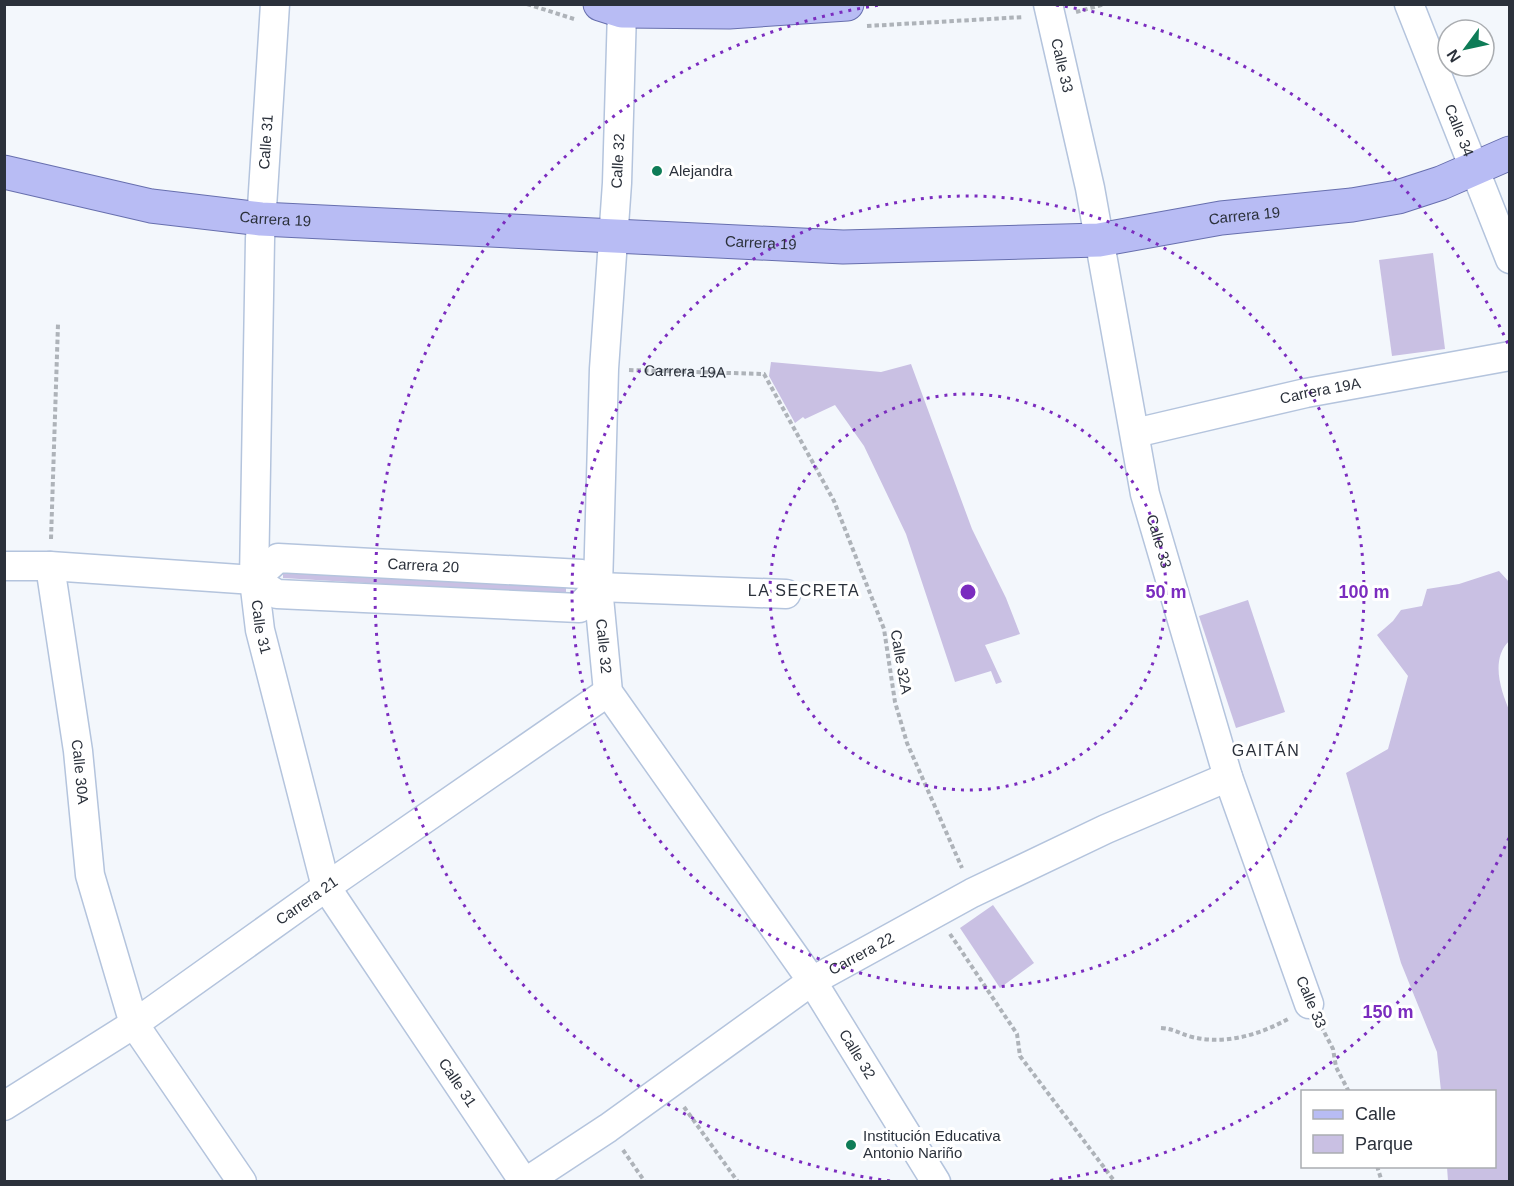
<svg xmlns="http://www.w3.org/2000/svg" width="1514" height="1186" font-family="Arial,sans-serif">
	<style>
		.green { fill: #c9c0e3 }
		.lines { fill: none; stroke-linecap: round; stroke-linejoin: round }
		.minor-casing { stroke: #b4c4dd; stroke-width: 31 }
		.primary-casing { stroke: #676fae; stroke-width: 35 }
		.path { stroke: #aeb3b9; stroke-width: 4; stroke-dasharray: 4.5 3; stroke-linecap: butt }
		.minor { stroke: #fff; stroke-width: 28 }
		.primary { stroke: #b8bcf4; stroke-width: 33 }
		.ring { fill: none; stroke: #7b2cbf; stroke-width: 3; stroke-dasharray: 3 6 }
		.poi-dot { fill: #0e7c57; stroke: #fff; stroke-width: 2 }
		.labels { text-anchor: middle; stroke-width: 6; stroke-linejoin: round; paint-order: stroke }
		.street-label { font-size: 15px; fill: #2b313b; stroke: #fff }
		.poi-label { font-size: 15px; fill: #2b313b; stroke: #fff; text-anchor: start }
		.neighbourhood-label { font-size: 16px; letter-spacing: 1.5px; fill: #2b313b; stroke: #fff }
		.centre { fill: #7b2cbf; stroke: #fff; stroke-width: 3 }
		.ring-label { font-size: 18px; text-anchor: middle; font-weight: bold; fill: #7b2cbf; stroke: #fff; stroke-width: 6; stroke-linejoin: round; paint-order: stroke }
	</style>
	<rect width="100%" height="100%" fill="#f3f7fc"/>
	<!-- green -->
	<g class="green">
		<path d="M1433,253l12,96 -53,7 -13,-96z"/>
		<path d="M771,362l110,10 30,-8 61,165 34,69 14,36 -35,11 17,37 -6,2 -5,-13 -36,11 -49,-148 -42,-88 -29,-41 -30,14 -2,-2 -8,6 -26,-47z"/>
		<path d="M283,571l283,16v8l-283,-17z"/>
		<path d="M1499,571l11,12 -1,58c-19,19 -8,50 1,71l-1,469h-61l-1,-14 47,-1v-74l-53,-1 -4,-39 -36,-89 -55,-190 42,-24 20,-73 -31,-41 16,-14 8,-11 21,-4 5,-17 32,-5z"/>
		<path d="M1248,600l37,112 -49,16 -37,-112z"/>
		<path d="M993,905l41,58 -34,25 -40,-60z"/>
	</g>
	<g class="lines">
		<!-- minor casing -->
		<g class="minor-casing">
			<g id="minor">
				<path id="s2" d="M275,4l-15,235 -6,341 6,50 66,257 198,295"/>
				<path id="s3" d="M1048,4l42,184 55,306 83,283 81,227"/>
				<path id="s4" d="M1409,4l101,255"/>
				<path id="s5" d="M622,11l-5,172 -13,186 -6,218 10,105 204,289 124,201"/>
				<path id="s6" d="M1135,433l171,-40 204,-37"/>
				<path d="M4,566h46l204,14 23,14 302,14 19,-21"/>
				<path id="s7" d="M50,566l28,185 12,124 44,149 108,158"/>
				<path id="s8" d="M254,580l24,-22 304,16 16,13 188,7"/>
				<path id="s9" d="M4,1106l130,-82 192,-137 282,-195"/>
				<path id="s10" d="M526,1182l82,-54 204,-147 160,-88 134,-64 122,-52"/>
			</g>
		</g>
		<!-- primary casing -->
		<g class="primary-casing">
			<g id="primary">
				<path d="M600,4l22,7 107,1 118,-8"/>
				<path id="s11" d="M4,172l147,34 110,13 582,28 256,-7 122,-22 131,-13 46,-8 43,-14 69,-30"/>
			</g>
		</g>
		<!-- path -->
		<g class="path">
			<path d="M527,4l47,15"/>
			<path d="M1076,12l29,-8"/>
			<path d="M867,26l157,-9"/>
			<path id="s1" d="M629,370l135,4 70,127 50,128 11,73 12,41 55,125"/>
			<path d="M51,539l7,-215"/>
			<path d="M950,934l67,100 3,22 95,126"/>
			<path d="M1321,1026l12,23 3,18 13,25"/>
			<path d="M1161,1028c14,1 19,6 31,9 33,8 67,-2 96,-18"/>
			<path d="M684,1107l54,75"/>
			<path d="M623,1150l22,32"/>
			<path d="M1377,1166l5,16"/>
		</g>
		<!-- minor -->
		<use href="#minor" class="minor"/>
		<!-- primary -->
		<use href="#primary" class="primary"/>
	</g>
	<!-- distance rings -->
	<g class="ring">
		<circle cx="968" cy="592" r="198"/>
		<circle cx="968" cy="592" r="396"/>
		<path d="M1509 838A594 594 0 0 1 1046 1181M890 1181A594 594 0 0 1 880 5M1056 5A594 594 0 0 1 1509 346"/>
	</g>
	<!-- markers -->
	<g class="poi-dot">
		<circle cx="657" cy="171" r="6"/>
		<circle cx="851" cy="1145" r="6"/>
	</g>
	<g class="labels">
		<!-- street labels -->
		<g class="street-label">
			<text dy="5" stroke="none"><textPath href="#s3" startOffset="63">Calle 33</textPath></text>
			<text dy="5" stroke="none"><textPath href="#s4" startOffset="136">Calle 34</textPath></text>
			<text transform="translate(266 142) rotate(-86)" y="5">Calle 31</text>
			<text transform="translate(618 161) rotate(-87)" y="5">Calle 32</text>
			<text dy="5" stroke="none"><textPath href="#s11" startOffset="1248">Carrera 19</textPath></text>
			<text dy="5" stroke="none"><textPath href="#s11" startOffset="276">Carrera 19</textPath></text>
			<text dy="5" stroke="none"><textPath href="#s11" startOffset="762">Carrera 19</textPath></text>
			<text dy="5" stroke="none"><textPath href="#s1" startOffset="56">Carrera 19A</textPath></text>
			<text dy="5" stroke="none"><textPath href="#s6" startOffset="190">Carrera 19A</textPath></text>
			<text dy="5" stroke="none"><textPath href="#s3" startOffset="549">Calle 33</textPath></text>
			<text dy="5" stroke="none"><textPath href="#s8" startOffset="178">Carrera 20</textPath></text>
			<text dy="5" stroke="none"><textPath href="#s2" startOffset="624">Calle 31</textPath></text>
			<text dy="5" stroke="none"><textPath href="#s5" startOffset="636">Calle 32</textPath></text>
			<text transform="translate(901 662) rotate(80)" y="5">Calle 32A</text>
			<text dy="5" stroke="none"><textPath href="#s7" startOffset="208">Calle 30A</textPath></text>
			<text dy="5" stroke="none"><textPath href="#s9" startOffset="366">Carrera 21</textPath></text>
			<text dy="5" stroke="none"><textPath href="#s10" startOffset="406">Carrera 22</textPath></text>
			<text transform="translate(1311 1002) rotate(67)" y="5">Calle 33</text>
			<text dy="5" stroke="none"><textPath href="#s5" startOffset="1122">Calle 32</textPath></text>
			<text dy="5" stroke="none"><textPath href="#s2" startOffset="1128">Calle 31</textPath></text>
		</g>
		<!-- poi labels -->
		<g class="poi-label">
			<text x="669" y="176">Alejandra</text>
			<text x="863" y="1141">Institución Educativa<tspan x="863" dy="17">Antonio Nariño</tspan></text>
		</g>
		<!-- neighbourhood labels -->
		<g class="neighbourhood-label">
			<text x="804" y="596">LA SECRETA</text>
			<text x="1266" y="756">GAITÁN</text>
		</g>
	</g>
	<circle cx="968" cy="592" r="9" class="centre"/>
	<g class="ring-label">
		<text x="1166" y="598">50 m</text>
		<text x="1364" y="598">100 m</text>
		<text x="1388" y="1018">150 m</text>
	</g>
	<!-- border -->
	<rect width="1514" height="1186" fill="none" stroke="#2b313b" stroke-width="12"/>
	<!-- legend -->
	<rect x="1301" y="1090" width="195" height="78" fill="#ffffff" stroke="#aaadb1" stroke-width="1.5"/>
	<rect x="1313" y="1110" width="30" height="9" fill="#b8bcf4" stroke="#aaadb1" stroke-width="1.5"/>
	<text x="1355" y="1120" font-size="18" fill="#2b313b">Calle</text>
	<rect x="1313" y="1135" width="30" height="18" fill="#c9c0e3" stroke="#aaadb1" stroke-width="1.5"/>
	<text x="1355" y="1150" font-size="18" fill="#2b313b">Parque</text>
	<!-- north arrow -->
	<g transform="translate(1466 48) rotate(237)"><circle r="28" fill="#ffffff" stroke="#aaadb1" stroke-width="1.5"/>
	<path d="M0-4.5L10 22L0 15L-10 22Z" fill="#0e7c57"/>
	<text y="-9" font-size="16" font-weight="bold" text-anchor="middle" fill="#2b313b">N</text>
	</g>
</svg>
